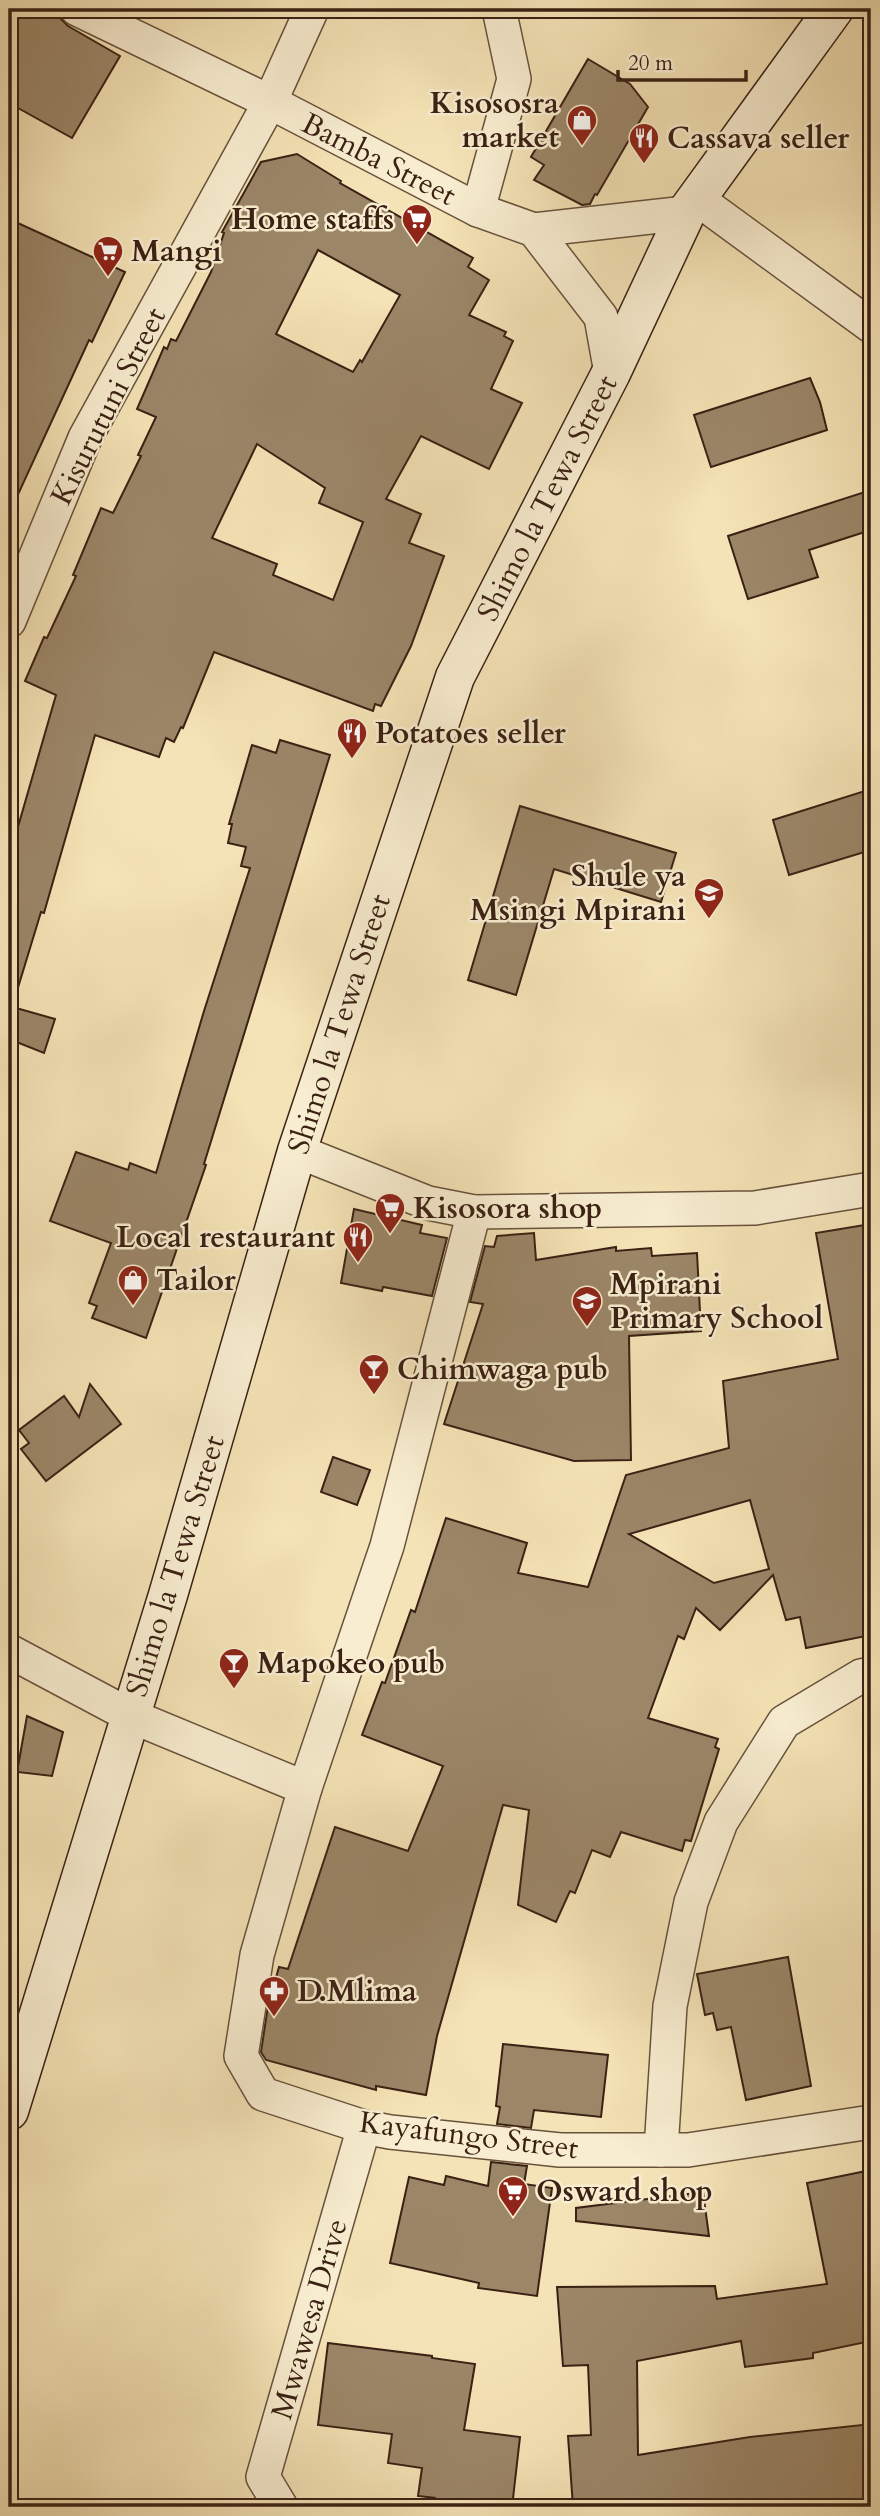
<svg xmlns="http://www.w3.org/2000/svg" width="880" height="2516" font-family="Cardo,serif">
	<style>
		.building { fill: #9b8668; stroke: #3a2114; stroke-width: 2; fill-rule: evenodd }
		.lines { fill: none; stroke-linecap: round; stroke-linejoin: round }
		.street-casing { stroke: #68523c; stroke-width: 36 }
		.secondary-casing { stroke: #3a2114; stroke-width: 41 }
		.street { stroke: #f8edd0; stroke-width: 33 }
		.secondary { stroke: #f8edd0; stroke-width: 38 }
		.labels { text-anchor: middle; stroke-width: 5; stroke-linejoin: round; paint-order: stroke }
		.poi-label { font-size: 30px; font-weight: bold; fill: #3a2114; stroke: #f8edd0; text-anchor: start }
		.street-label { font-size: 30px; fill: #3a2114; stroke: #f8edd0 }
	</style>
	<rect width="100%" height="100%" fill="#f4e3b6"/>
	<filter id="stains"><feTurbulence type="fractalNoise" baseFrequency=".00286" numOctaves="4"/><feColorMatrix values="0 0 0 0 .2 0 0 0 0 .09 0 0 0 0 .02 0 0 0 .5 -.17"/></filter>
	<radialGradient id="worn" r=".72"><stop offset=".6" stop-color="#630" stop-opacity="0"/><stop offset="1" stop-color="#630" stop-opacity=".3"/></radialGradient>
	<!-- building -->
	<g class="building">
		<path d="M9,9h49l3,10 7,7 52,30 -48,82 -63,-35z"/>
		<path d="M588,59l42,25 18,23 -51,88 -2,-1 -5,10 -8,1 -48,-25 10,-15 -13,-8z"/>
		<path d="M297,154l44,27 -1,2 133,75 -5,9 21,13 -20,35 37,17 -2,4 9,5 -22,48 31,14 -33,66 -68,-33 -35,63 35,15 -12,29 35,13 -33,90 -30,60 -6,-2 -2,7 -159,-59 -31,76 -2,-1 -7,15 -8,-4 -7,19 -64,-22 -51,178 -3,-1 -24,79 -8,-1v-132l47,-163 -31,-14 19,-44 3,1 29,-62 -3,-1 28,-67 12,5 28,-57 -3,-1 18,-38 -19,-8 27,-62 3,2 4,-10 5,2 35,-69 13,-39 -2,-1 39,-70zM318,250l82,45 -38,67 -2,-2 -7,12 -77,-38zM257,444l68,44 -6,15 44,19 -30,78 -60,-25 4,-11 -65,-26z"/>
		<path d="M9,219l116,53 -33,70 -3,-2 -80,174z"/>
		<path d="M810,378l10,24 7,28 -116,37 -17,-52z"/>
		<path d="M871,490v40l-62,20 9,27 -70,22 -20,-63z"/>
		<path d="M280,740l50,15 -126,409 2,1 -60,173 -54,-20 5,-12 -8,-3 22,-60 -61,-22 26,-69 52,18 2,-7 26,10 48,-162 46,-143 -9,-2 5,-19 -18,-4 4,-19h-3l23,-79 24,8z"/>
		<path d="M871,789v61l-82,25 -16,-55z"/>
		<path d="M520,806l156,47 -15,49 -107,-33 -38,126 -48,-15z"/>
		<path d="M9,1006l46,13 -11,34 -35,-14z"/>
		<path d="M354,1209l68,16 -2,8 27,5 -15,58 -49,-9 -1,4 -41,-8z"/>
		<path d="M871,1224v88l-7,1 7,35v287l-65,13 -6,-31 -14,3 -13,-45 -53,55 -24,-22 -12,31 -6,-3 -30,82 70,21 -3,8 4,2 -28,92 -6,-1 -3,11 -61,-19 -11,25 -18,-7 -17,43 -5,-2 -14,31 -38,-17 11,-95 -26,-5 -66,231 -11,59 -50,-9v4l-110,-30 -5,-8 7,-46 11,-39 9,2 47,-142 73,24 35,-85 -81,-31 20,-53 3,1 26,-73 4,2 31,-94 81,25 -9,30 70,14 38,-112 103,-27 -6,-67 115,-22 -22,-126zM750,1500l19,69 -55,14 -85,-49z"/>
		<path d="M534,1233l2,27 80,-13v4l35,-3 1,8 45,-3 4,78 -72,5 2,124 -57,1 -130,-37 39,-120 -13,-2 15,-56 9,1 3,-11z"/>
		<path d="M90,1384l31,40 -75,57 -25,-32 8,-6 -10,-13 45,-34 15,21z"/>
		<path d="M333,1457l37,13 -13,35 -36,-13z"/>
		<path d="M27,1716l36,16 -11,44 -35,-4z"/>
		<path d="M788,1957l23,129 -65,14 -15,-73 -14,3 -4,-17 -8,2 -8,-41z"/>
		<path d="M503,2044l105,11 -7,62 -67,-7 -3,18 -34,-4 3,-17 -4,-1z"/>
		<path d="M491,2162l36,4 -3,18 28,4 -15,108 -59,-8 1,-5 -89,-20 19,-86 35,8 2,-9 42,10z"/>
		<path d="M871,2170v171l-58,12v5l-68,9 -4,-26 -104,20 1,94 112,-18 121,-13v83h-298l-5,-71 23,-1 -3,-70 -25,1 -6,-79 158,-1 2,13 110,-15 -20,-101z"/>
		<path d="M703,2192l6,44 -133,-15v-13z"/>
		<path d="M328,2343l104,13v2l43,6 -11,66 56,7 -8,70h-78l1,-9 -17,-2 4,-28 -34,-5 4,-29 -74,-9z"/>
	</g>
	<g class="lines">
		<!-- street casing -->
		<g class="street-casing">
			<g id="street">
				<path d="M77,9l193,93 208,108 56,20 67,87 10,56"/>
				<path d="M696,198l175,128"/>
				<path d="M478,210l36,-131 -15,-70"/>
				<path d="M534,230l152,-17"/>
				<path d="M9,621l76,-183 185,-336 42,-93"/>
				<path d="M297,1151l131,52 46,9 281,-4 116,-19"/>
				<path d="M474,1212l-87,334 -82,242 -48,167 -16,101 22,38 101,33 26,5 170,18h128l183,-28"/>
				<path d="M9,1651l122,65 174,72"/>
				<path d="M661,2150l9,-144 21,-104 30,-80 63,-100 77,-46 10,-2"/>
				<path d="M281,2507l-18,-30 101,-350"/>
			</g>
		</g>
		<!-- secondary casing -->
		<g class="secondary-casing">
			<path id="secondary" d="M9,2111l159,-516 129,-444 158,-474 156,-304 75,-160 148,-204"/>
		</g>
		<!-- street -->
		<use href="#street" class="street"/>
		<!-- secondary -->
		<use href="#secondary" class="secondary"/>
	</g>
	<!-- icons -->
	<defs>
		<g id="shop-pin" transform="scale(1.575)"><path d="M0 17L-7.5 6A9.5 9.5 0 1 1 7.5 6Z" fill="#8f2418" stroke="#f8edd0"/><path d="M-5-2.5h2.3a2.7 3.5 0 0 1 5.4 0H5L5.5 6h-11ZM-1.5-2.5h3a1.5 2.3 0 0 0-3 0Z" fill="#fff"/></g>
		<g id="restaurant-pin" transform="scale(1.575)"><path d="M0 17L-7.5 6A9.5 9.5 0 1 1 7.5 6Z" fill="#8f2418" stroke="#f8edd0"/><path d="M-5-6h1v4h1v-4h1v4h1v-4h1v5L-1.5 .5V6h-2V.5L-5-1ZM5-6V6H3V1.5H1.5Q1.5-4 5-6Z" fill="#fff"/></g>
		<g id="supermarket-pin" transform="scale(1.575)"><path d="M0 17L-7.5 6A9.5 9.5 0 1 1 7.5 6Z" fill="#8f2418" stroke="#f8edd0"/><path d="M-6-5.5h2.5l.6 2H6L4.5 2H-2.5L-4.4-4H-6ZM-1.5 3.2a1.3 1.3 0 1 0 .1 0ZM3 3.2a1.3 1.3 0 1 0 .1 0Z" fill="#fff"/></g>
		<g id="school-pin" transform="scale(1.575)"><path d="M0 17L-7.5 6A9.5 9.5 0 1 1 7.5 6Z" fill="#8f2418" stroke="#f8edd0"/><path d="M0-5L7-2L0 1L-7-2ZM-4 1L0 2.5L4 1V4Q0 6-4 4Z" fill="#fff"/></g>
		<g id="bar-pin" transform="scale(1.575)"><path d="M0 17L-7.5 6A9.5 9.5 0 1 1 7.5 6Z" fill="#8f2418" stroke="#f8edd0"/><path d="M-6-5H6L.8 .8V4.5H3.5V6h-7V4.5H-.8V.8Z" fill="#fff"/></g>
		<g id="pharmacy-pin" transform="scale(1.575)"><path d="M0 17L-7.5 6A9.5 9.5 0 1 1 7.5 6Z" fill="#8f2418" stroke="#f8edd0"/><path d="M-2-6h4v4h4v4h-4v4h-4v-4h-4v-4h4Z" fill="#fff"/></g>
	</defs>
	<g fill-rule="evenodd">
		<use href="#shop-pin" x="582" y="120"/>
		<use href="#restaurant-pin" x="644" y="138"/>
		<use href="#supermarket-pin" x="417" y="219"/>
		<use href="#supermarket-pin" x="108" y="251"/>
		<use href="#restaurant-pin" x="352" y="733"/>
		<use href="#school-pin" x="709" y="893"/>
		<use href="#supermarket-pin" x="390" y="1208"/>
		<use href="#restaurant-pin" x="358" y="1237"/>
		<use href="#shop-pin" x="133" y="1280"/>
		<use href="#school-pin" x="587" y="1301"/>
		<use href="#bar-pin" x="374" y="1369"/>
		<use href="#bar-pin" x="234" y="1663"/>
		<use href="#pharmacy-pin" x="274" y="1991"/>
		<use href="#supermarket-pin" x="513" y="2191"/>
	</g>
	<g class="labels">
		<!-- poi labels -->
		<g class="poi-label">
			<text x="559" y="113" text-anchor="end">Kisososra<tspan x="559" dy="34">market</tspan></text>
			<text x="667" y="148">Cassava seller</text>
			<text x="394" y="229" text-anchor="end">Home staffs</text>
			<text x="131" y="261">Mangi</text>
			<text x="375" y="743">Potatoes seller</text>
			<text x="686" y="886" text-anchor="end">Shule ya<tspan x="686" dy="34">Msingi Mpirani</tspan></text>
			<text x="413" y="1218">Kisosora shop</text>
			<text x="335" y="1247" text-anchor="end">Local restaurant</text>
			<text x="156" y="1290">Tailor</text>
			<text x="610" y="1294">Mpirani<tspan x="610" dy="34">Primary School</tspan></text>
			<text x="397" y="1379">Chimwaga pub</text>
			<text x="257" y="1673">Mapokeo pub</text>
			<text x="297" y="2001">D.Mlima</text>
			<text x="536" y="2201">Osward shop</text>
		</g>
		<!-- street labels -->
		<g class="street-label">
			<text transform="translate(379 159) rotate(27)" y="10">Bamba Street</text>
			<text transform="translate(108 406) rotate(-63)" y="10">Kisurutuni Street</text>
			<text transform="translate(547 498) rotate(-63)" y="10">Shimo la Tewa Street</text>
			<text transform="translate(339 1024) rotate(-72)" y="10">Shimo la Tewa Street</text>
			<text transform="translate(175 1566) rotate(-73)" y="10">Shimo la Tewa Street</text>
			<text transform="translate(469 2135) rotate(7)" y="10">Kayafungo Street</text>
			<text transform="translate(309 2319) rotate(-74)" y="10">Mwawesa Drive</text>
		</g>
	</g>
	<!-- margin -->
	<rect width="880" height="2516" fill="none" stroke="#f4e3b6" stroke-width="35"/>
	<rect x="10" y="10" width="859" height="2495" fill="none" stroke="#3a2114" stroke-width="3.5"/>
	<rect x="18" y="18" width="845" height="2481" fill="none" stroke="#3a2114" stroke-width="2"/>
	<!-- scale -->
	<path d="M618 70v10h128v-10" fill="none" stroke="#3a2114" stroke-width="3.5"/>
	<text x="628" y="70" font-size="21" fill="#3a2114" stroke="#f8edd0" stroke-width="5" paint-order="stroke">20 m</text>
	<rect width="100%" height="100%" filter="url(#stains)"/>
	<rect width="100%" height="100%" fill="url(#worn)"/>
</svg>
